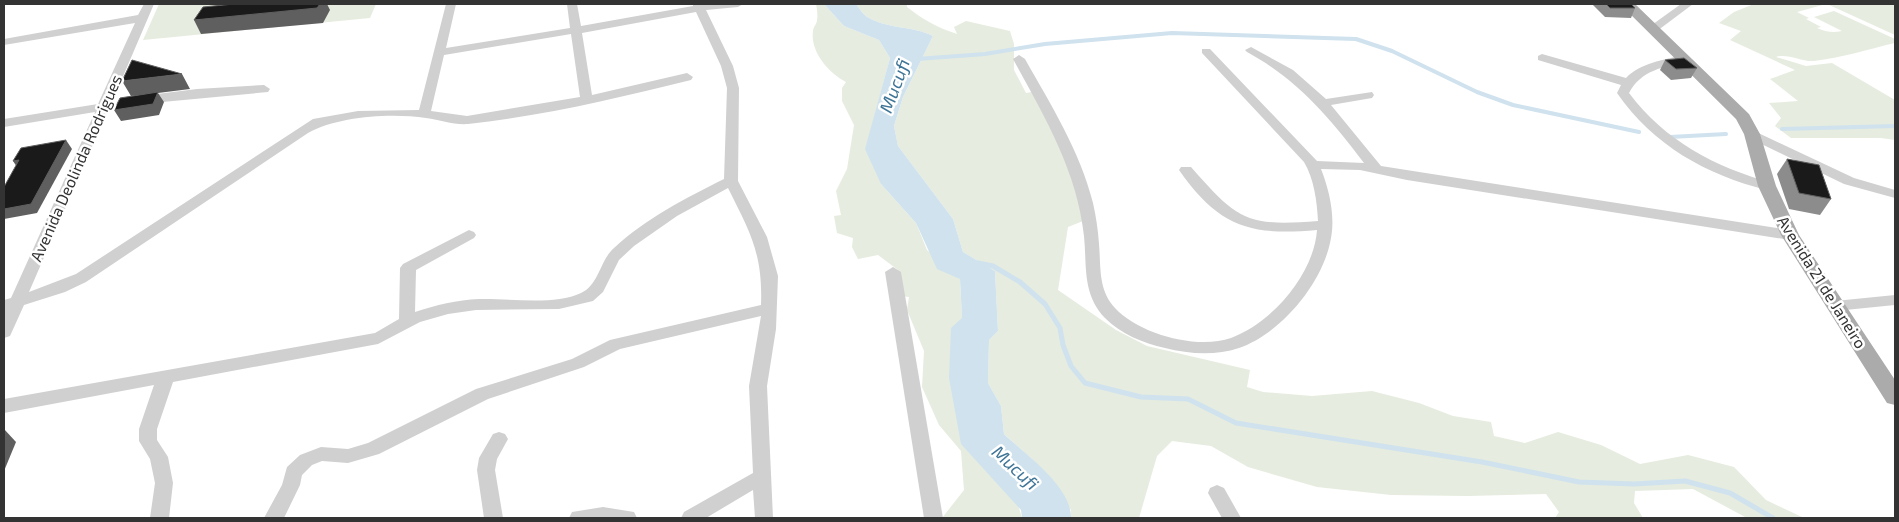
<svg xmlns="http://www.w3.org/2000/svg" width="1899" height="522" font-family="'Exo 2',sans-serif">
	<style>
		.green { fill: #e6ecdf }
		.water { fill: #cfe2ee }
		.lines { fill: none; stroke-linecap: round; stroke-linejoin: round }
		.stream-far1 { stroke: #cfe2ee; stroke-width: 4 }
		.stream { stroke: #cfe2ee; stroke-width: 5 }
		.minor { fill: #d0d0d0; fill-rule: evenodd }
		.major { fill: #ababab; fill-rule: evenodd }
		.wall { fill: #8c8c8c }
		.shaded-wall { fill: #5f5f5f }
		.building { fill: #1a1a1a; stroke: #5f5f5f }
		.labels { text-anchor: middle; stroke-width: 5; stroke-linejoin: round; paint-order: stroke }
		.street-label { font-size: 16px; fill: #333; stroke: #fff }
		.water-label { font-size: 18px; font-style: italic; fill: #3f7597; stroke: #fff }
	</style>
	<rect width="100%" height="100%" fill="#fff"/>
	<!-- green -->
	<g class="green">
		<path d="M159,4h217l-6,14 -227,22z"/>
		<path d="M816,4h8l20,22 35,14 11,18 -16,60 7,66 35,39 11,27 33,29 2,39 60,200h-80l22,-28 -3,-39 -22,-26 -17,-38 2,-36 -17,-41 2,-13 -8,-1 -3,-26 -20,-15 -20,4 -6,-12 1,-9 -16,-5 -3,-17 7,-1 -5,-24 11,-22 7,-44 -12,-24v-13l4,-6c-17,-9 -36,-30 -33,-51 0,-4 4,-7 4,-11 1,-5 0,-11 -1,-16z"/>
		<path d="M856,4h51v3c15,12 31,21 50,27l-3,-7 12,-6 44,10 4,13v26l12,23 6,-1 35,57 16,72 -15,6 -10,63 58,40 31,16 103,24 -3,17 16,5 49,4 60,-5 47,12 34,13 38,6 3,14 31,7 33,-11 43,13 39,19 48,-9 46,12 32,33 38,18h-57l-54,-29 -58,2 -1,12 9,15h-88l4,-6 -13,-18 -78,2 -77,-1 -74,-8 -69,-20 -37,-21 -39,-5 -15,15 -18,62h-68v-8l-38,-50 -29,-26 -3,-28 -13,-23 1,-43 9,-9 -3,-60 -32,-19 -10,-33 -55,-73 -4,-20 9,-29 30,-61c-20,-10 -44,-7 -64,-18 -5,-2 -10,-10 -13,-14z"/>
		<path d="M1754,4h72l-29,8 12,6 -3,1 15,8 -4,1c9,4 16,5 25,3l-28,-14 20,-6 61,28v4c-26,6 -54,15 -81,18 -12,1 -27,-8 -38,-4l30,9 26,-3 63,37v40l-14,-2h-90l-16,-12 6,-8 -12,-15 29,-2 -28,-22 25,-9 -65,-30 11,-9 -22,-8 15,-11z"/>
		<path d="M1827,4h68v31z"/>
	</g>
	<!-- water -->
	<path class="water" d="M824,4h32c3,4 8,12 13,14 20,11 44,8 64,18l-30,61 -9,29 4,20 55,73 10,33 32,19 3,60 -9,9 -1,43 13,23 3,28c21,20 68,53 67,84h-49l-1,-8 -60,-66 -12,-66 2,-50 11,-10 -2,-39 -23,-10 -21,-46 -35,-39 -16,-35 25,-91 -11,-18 -35,-14z"/>
	<g class="lines">
		<!-- stream-far1 -->
		<g class="stream-far1">
			<path d="M917,59l68,-5 60,-10 127,-11 184,6 36,12 85,41 36,13 126,27"/>
			<path d="M1782,129l113,-3"/>
			<path d="M1670,137l56,-3"/>
		</g>
		<!-- stream -->
		<path class="stream" d="M978,263l15,3 27,16 25,22 15,24 3,17 8,21 14,17 56,14 47,2 48,24 246,39 97,20 55,2 51,-3 45,12 43,25"/>
		<!-- minor -->
		<g class="minor">
			<path d="M144,4h10l-42,98 5,4 -9,4 -79,182 47,-18 237,-155 45,-8 61,-1 27,-106h10l-10,44 124,-20 -3,-24h10l4,22 112,-20v-2h50l-5,3 -32,3 27,56 6,22 -1,93 29,56 11,39 -2,53 -9,57 6,132h-18l-2,-28 -47,28h-25l3,-6 69,-39 -4,-87 12,-70 -141,33 -36,18 -96,32 -109,55 -31,9 -26,-2 -10,4 -10,10 -2,10 -16,33h-20l18,-33 5,-18 13,-12 21,-8 27,2 20,-6 108,-54 96,-30 38,-19 151,-35c2,-51 -11,-73 -33,-117l-51,28 -43,30 -15,14 -16,32 -10,9 -34,8 -83,1 -28,4 -28,8 -42,22 -205,38 -16,47v11l11,17 5,26 -4,35h-19l5,-35 -5,-24 -11,-18v-12l15,-44 -150,28v-14l371,-66 24,-14 1,-51 3,-4 66,-34 5,2 2,3 -2,3 -58,32 -1,42c21,-7 42,-12 64,-13 29,-1 75,7 102,-6 18,-8 19,-33 33,-45 31,-29 72,-50 110,-69l3,-91 -6,-22 -25,-54 -114,21 10,62 95,-22 6,4 -2,3c-73,18 -148,36 -223,44 -15,1 -27,-4 -42,-6 -35,-5 -87,-2 -118,15l-222,149 -21,10 -41,13 -14,31 -6,2v-38l7,-2 84,-186 -91,15v-8l94,-15 37,-81 -131,22v-6l134,-24zM571,34l9,63 -113,19 -36,-5 13,-56z"/>
			<path d="M1681,4h12l-36,27h-8v-4z"/>
			<path d="M1251,47l42,23 33,29 46,-7 2,3 -2,3 -41,7 50,61 409,64 7,5 -7,5 -383,-60 -47,-10 -39,-1c9,23 15,50 9,74 -9,42 -50,91 -91,105 -24,8 -50,6 -74,0 -22,-5 -44,-14 -60,-30 -23,-24 -18,-52 -21,-82 -7,-66 -40,-120 -71,-177l6,-4 6,4c26,46 55,92 68,144 3,13 5,27 6,41 2,23 -1,46 16,64 24,26 82,42 116,30 41,-15 83,-64 86,-108 -67,6 -98,-3 -138,-60l2,-3h10c46,52 54,60 127,54 -1,-20 -4,-42 -14,-59l-102,-109v-4h8l107,112 47,2c-34,-45 -67,-84 -117,-111l-2,-2z"/>
			<path d="M1542,54l84,24c14,-15 38,-18 57,-23l4,2v4c-23,6 -46,9 -58,32 36,48 86,74 143,90l2,3 -7,4c-61,-15 -114,-45 -150,-97l4,-8 -83,-25v-4z"/>
			<path d="M264,85l6,4 -2,3 -127,12 -6,-4 6,-4 56,-7z"/>
			<path d="M1752,130l102,48 41,12v8l-51,-14 -97,-47 -1,-3z"/>
			<path d="M893,267l8,5 42,246h-19l-39,-246z"/>
			<path d="M1895,295v10l-60,6 -6,-1 -2,-4 2,-4 6,-1z"/>
			<path d="M499,432l6,2 3,5 -11,20 -2,11 8,48h-19l-7,-48 2,-12 14,-24z"/>
			<path d="M1217,485l7,3 17,30h-19l-14,-25 2,-5z"/>
			<path d="M603,507l31,5 3,6h-68l3,-6z"/>
		</g>
		<!-- major -->
		<path class="major" d="M1620,4h15l114,110 11,20 16,52 23,49 96,145v25l-8,-2 -106,-168 -23,-49 -14,-52 -8,-15z"/>
	</g>
	<!-- wall -->
	<g class="wall">
		<path d="M1592,4h39l4,4 -4,10 -26,-1z"/>
		<path d="M1665,60l32,8 -6,10 -20,2 -11,-10z"/>
		<path d="M1787,159l44,40 -11,16 -31,-6 -12,-35z"/>
	</g>
	<!-- shaded-wall -->
	<g class="shaded-wall">
		<path d="M320,4h7l3,6 -7,13 -122,11 -7,-14z"/>
		<path d="M182,74l8,15 -32,4 6,9 -5,13 -38,6 -7,-11 44,-17 -27,3 -9,-15z"/>
		<path d="M66,140l6,9 -35,64 -33,6v-10z"/>
		<path d="M19,160v10l-6,-9z"/>
		<path d="M4,429l12,13 -12,29z"/>
	</g>
	<!-- building -->
	<g class="building">
		<path d="M234,4h86l-3,4 -123,12 9,-13z"/>
		<path d="M1606,4h25l4,4h-25z"/>
		<path d="M1684,58l13,10 -21,1 -11,-9z"/>
		<path d="M132,60l50,14 -60,7z"/>
		<path d="M158,92l-5,12 -39,6 6,-12z"/>
		<path d="M66,140l-35,64 -27,5v-22l15,-27 -6,1 8,-13z"/>
		<path d="M1787,159l32,6 12,34 -32,-6z"/>
	</g>
	<g class="labels">
		<!-- street labels -->
		<g class="street-label">
			<text transform="translate(76 168) rotate(-66)" y="6">Avenida Deolinda Rodrigues</text>
			<text transform="translate(1822 282) rotate(58)" y="6">Avenida 21 de Janeiro</text>
		</g>
		<!-- water labels -->
		<g class="water-label">
			<text transform="translate(895 86) rotate(-70)" y="6">Mucufi</text>
			<text transform="translate(1015 468) rotate(43)" y="6">Mucufi</text>
		</g>
	</g>
	<!-- border -->
	<rect width="1899" height="522" fill="none" stroke="#333333" stroke-width="10"/>
</svg>
